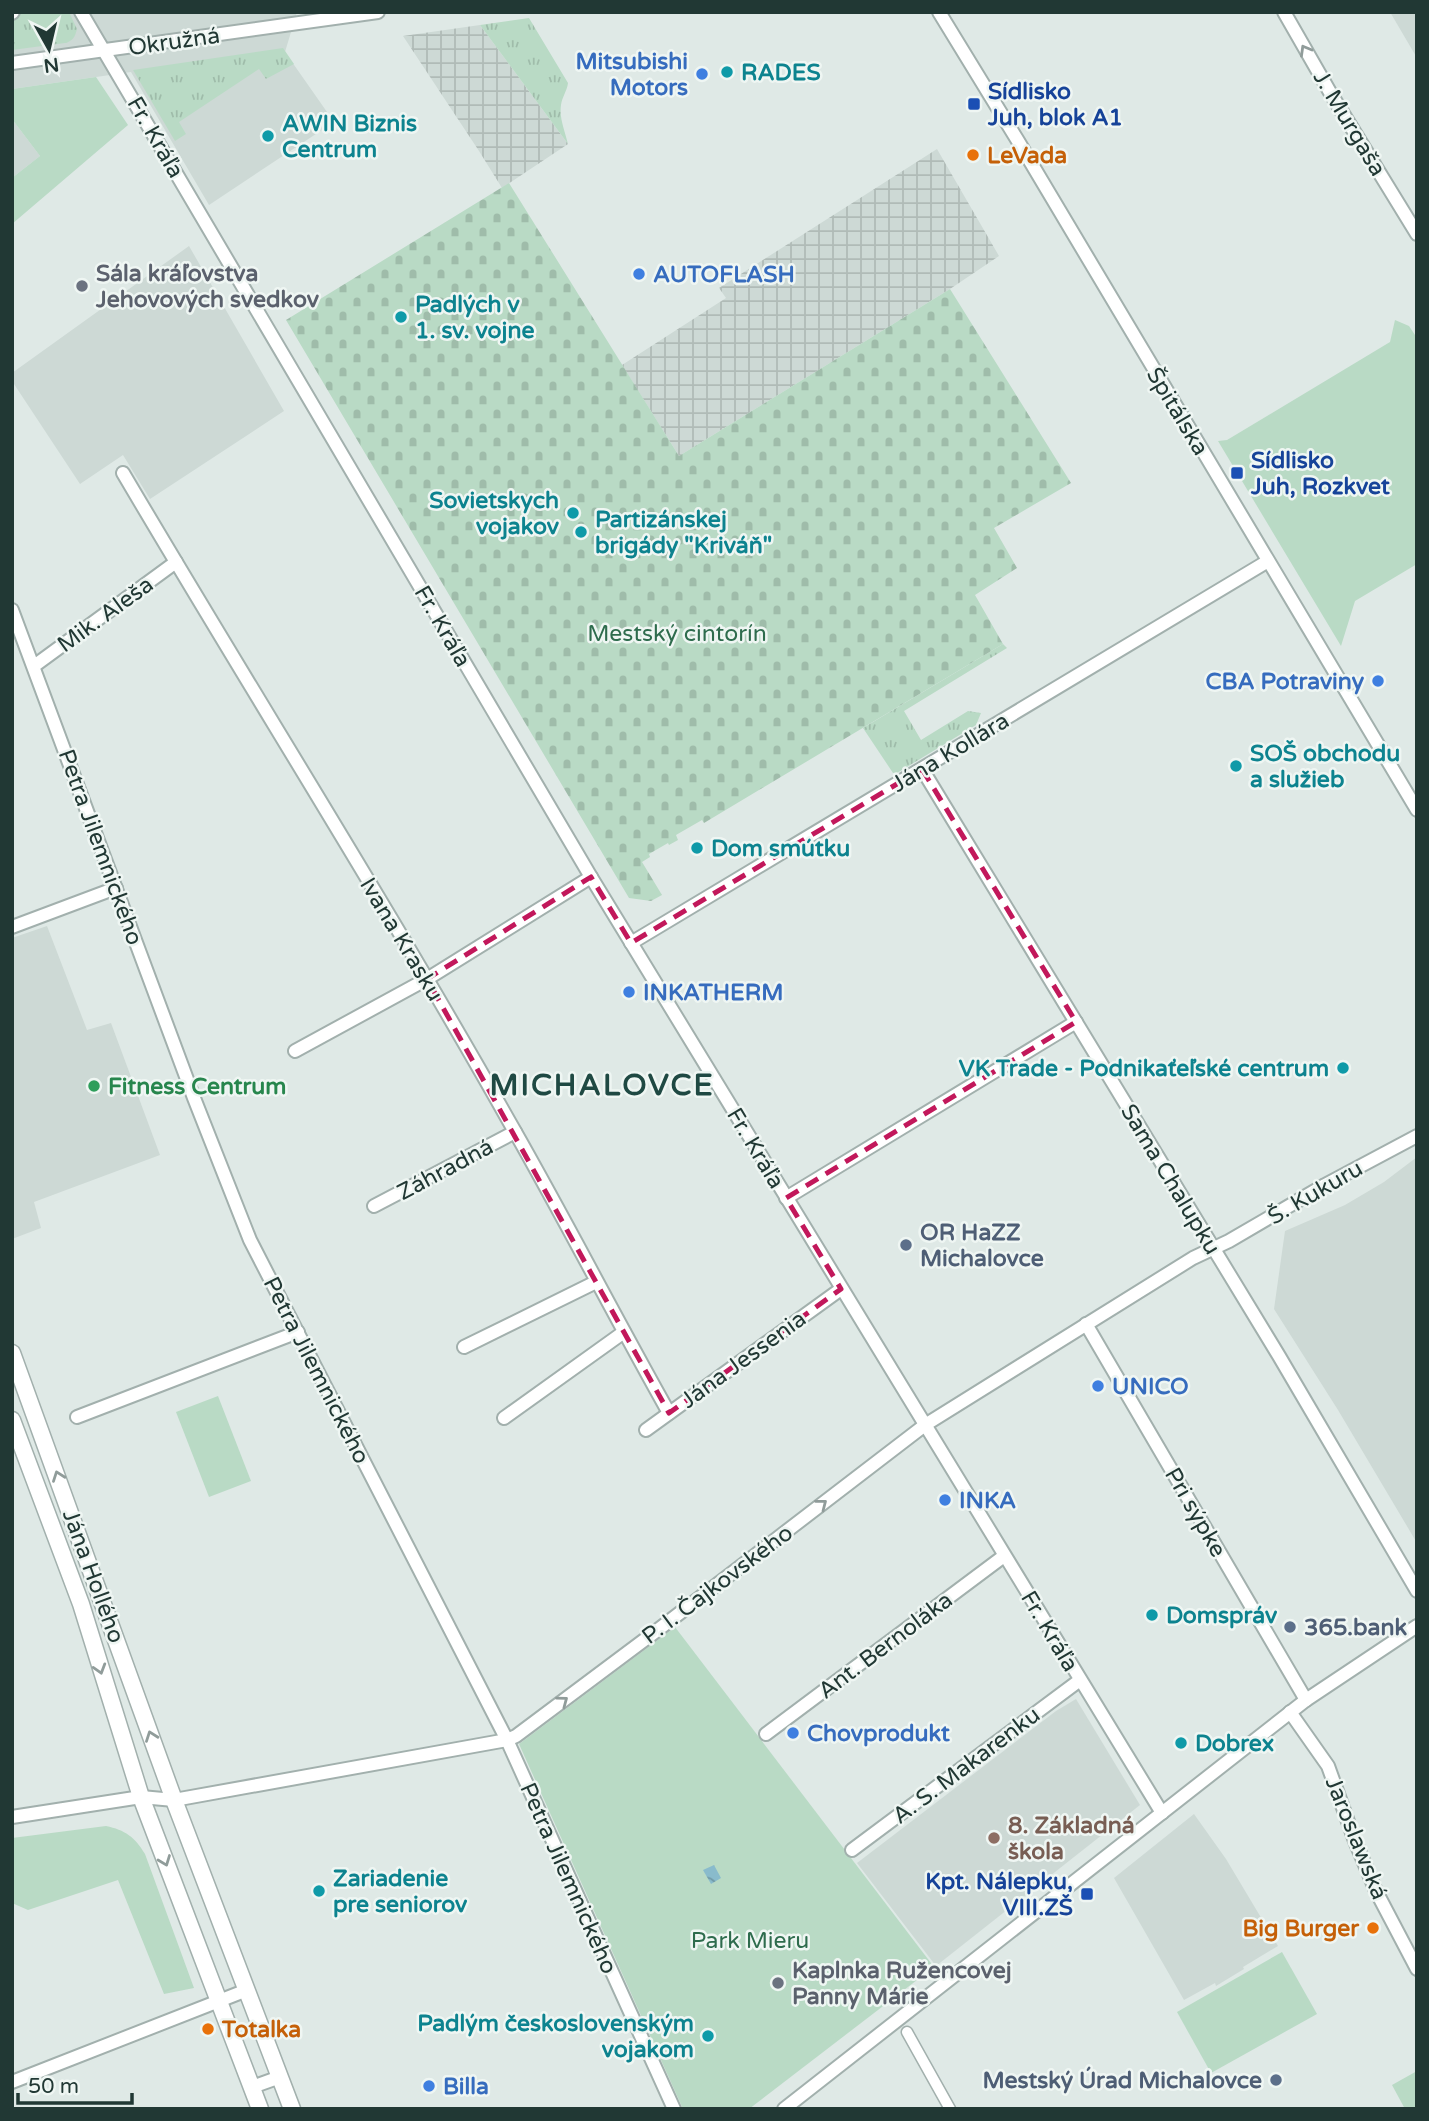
<svg xmlns="http://www.w3.org/2000/svg" width="1429" height="2121" font-family="'Varela Round',sans-serif">
	<style>
		.built { fill: #cdd9d5 }
		.industrial { fill: url(#industrial-grid) }
		.grass { fill: url(#grass-tufts) }
		.cemetery { fill: url(#cemetery-stones) }
		.park { fill: #b9dac5 }
		.water { fill: url(#water-waves) }
		.lines { fill: none; stroke-linecap: round; stroke-linejoin: round }
		.pedestrian-casing { stroke: #a2b0ad; stroke-width: 13 }
		.minor-casing { stroke: #a2b0ad; stroke-width: 16 }
		.tertiary-casing { stroke: #a2b0ad; stroke-width: 19 }
		.pedestrian { stroke: #fff; stroke-width: 10 }
		.minor { stroke: #fff; stroke-width: 12 }
		.tertiary { stroke: #fff; stroke-width: 16 }
		.oneway { stroke: #909c9a }
		.marked { fill: none; stroke: #c2185b; stroke-width: 5; stroke-dasharray: 14 9; stroke-linejoin: round }
		.culture-dot { fill: #0f9aa8; stroke: #eff6f3; stroke-width: 2.5 }
		.shop-dot { fill: #3f7fe0; stroke: #eff6f3; stroke-width: 2.5 }
		.transit-dot { fill: #1a4fb4; stroke: #eff6f3; stroke-width: 2.5 }
		.food-dot { fill: #e8710a; stroke: #eff6f3; stroke-width: 2.5 }
		.worship-dot { fill: #6b7280; stroke: #eff6f3; stroke-width: 2.5 }
		.leisure-dot { fill: #2e9e5b; stroke: #eff6f3; stroke-width: 2.5 }
		.service-dot { fill: #5c6f8a; stroke: #eff6f3; stroke-width: 2.5 }
		.education-dot { fill: #8d6e63; stroke: #eff6f3; stroke-width: 2.5 }
		.labels { text-anchor: middle; stroke-width: 5; stroke-linejoin: round; paint-order: stroke }
		.street-label { font-size: 23px; fill: #213834; stroke: #eff6f3 }
		.shop-label { font-size: 23px; font-weight: bold; fill: #366cbe; stroke: #eff6f3; text-anchor: start }
		.culture-label { font-size: 23px; font-weight: bold; fill: #0d838f; stroke: #eff6f3; text-anchor: start }
		.transit-label { font-size: 23px; font-weight: bold; fill: #164399; stroke: #eff6f3; text-anchor: start }
		.food-label { font-size: 23px; font-weight: bold; fill: #c56008; stroke: #eff6f3; text-anchor: start }
		.worship-label { font-size: 23px; font-weight: bold; fill: #5b616d; stroke: #eff6f3; text-anchor: start }
		.park-label { font-size: 23px; fill: #2e6c4d; stroke: #eff6f3 }
		.leisure-label { font-size: 23px; font-weight: bold; fill: #27864d; stroke: #eff6f3; text-anchor: start }
		.service-label { font-size: 23px; font-weight: bold; fill: #4e5e75; stroke: #eff6f3; text-anchor: start }
		.education-label { font-size: 23px; font-weight: bold; fill: #785e54; stroke: #eff6f3; text-anchor: start }
		.district-label { font-size: 30px; font-weight: bold; letter-spacing: 2px; fill: #1f4943; stroke: #eff6f3 }
	</style>
	<defs>
		<pattern id="industrial-grid" width="8" height="8" patternUnits="userSpaceOnUse" patternTransform="scale(1.75)"><rect width="8" height="8" fill="#cdd9d5"/><path d="M0 4h8M4 0v8" fill="none" stroke="#b0bbb7"/></pattern>
		<pattern id="grass-tufts" width="24" height="20" patternUnits="userSpaceOnUse" patternTransform="scale(1.75)"><rect width="24" height="20" fill="#b9dac5"/><path d="M3 7l-1-3M5 7V3M7 7l1-3M15 17l-1-3M17 17v-4M19 17l1-3" fill="none" stroke="#9fbcaa"/></pattern>
		<pattern id="cemetery-stones" width="16" height="16" patternUnits="userSpaceOnUse" patternTransform="scale(1.75)"><rect width="16" height="16" fill="#b9dac5"/><path d="M2 7V4a2 2 0 0 1 4 0v3zM10 15v-3a2 2 0 0 1 4 0v3z" fill="#9fbcaa"/></pattern>
		<pattern id="water-waves" width="16" height="10" patternUnits="userSpaceOnUse" patternTransform="scale(1.75)"><rect width="16" height="10" fill="#89bbcc"/><path d="M0 5q4-4 8 0t8 0" fill="none" stroke="#7099a6"/></pattern>
	</defs>
	<rect width="100%" height="100%" fill="#dfe9e6"/>
	<!-- built -->
	<g class="built">
		<path d="M12,12h285l-12,40 49,70 -125,83 -78,-133 -119,17z"/>
		<path d="M1390,12h27v46z"/>
		<path d="M12,119l28,37 -28,22z"/>
		<path d="M189,246l95,165 -134,88 -27,-44 -43,29 -68,-103v-8z"/>
		<path d="M47,926l40,104 24,-7 49,132 -126,47 7,26 -29,11v-301z"/>
		<path d="M1417,1157v386l-79,-133 -64,-101 11,-78 60,-26 39,-23z"/>
		<path d="M1076,1699l64,106 -204,161 -79,-103 199,-152z"/>
		<path d="M1194,1814l32,45 52,87 -35,21 1,2 -28,17 -1,-3 -31,17 -70,-122z"/>
	</g>
	<!-- industrial -->
	<g class="industrial">
		<path d="M480,25l88,119 -66,44 -23,-37 -76,-115z"/>
		<path d="M937,149l62,107 -49,33 -271,167 -57,-91 104,-67 -7,-10z"/>
	</g>
	<!-- grass -->
	<g class="grass">
		<path d="M21,12h48l8,17c-2,8 -4,12 -12,14l-53,7v-28z"/>
		<path d="M529,18l39,65c-1,8 -6,14 -7,22 -2,13 4,26 7,39l-88,-119z"/>
		<path d="M283,48l11,16 -28,15 -7,-10 -80,53 7,12 -11,7 -42,-71z"/>
		<path d="M1003,644l4,4 -103,63 17,29 47,-29 13,2 -5,12 -79,48h-4l-30,-45z"/>
	</g>
	<!-- cemetery -->
	<path class="cemetery" d="M509,183l170,273 271,-167 121,194 -77,45 23,40 -42,27 28,49 -299,179 -2,-3 -26,15 2,5 -9,5 -1,-2 -19,11 1,3 -8,5 20,33 -11,6 -22,-3 -343,-578z"/>
	<!-- park -->
	<g class="park">
		<path d="M96,77l32,48 -116,99v-46l28,-22 -28,-37v-30z"/>
		<path d="M1395,320l14,6 8,12v226l-62,37 -14,45 -123,-205 9,-1 163,-98z"/>
		<path d="M218,1396l33,85 -42,16 -33,-85z"/>
		<path d="M675,1627l259,340 -185,142h-66l-164,-365z"/>
		<path d="M106,1826c19,4 29,11 39,28l49,134 -30,6 -46,-114 -90,30 -16,-7v-65z"/>
		<path d="M1282,1952l35,62 -106,59 -34,-61z"/>
		<path d="M1417,2071v38h-12l-13,-24z"/>
	</g>
	<!-- water -->
	<path class="water" d="M714,1865l7,13 -10,6 -8,-14z"/>
	<g class="lines">
		<!-- pedestrian casing -->
		<g class="pedestrian-casing">
			<path id="pedestrian" d="M907,2032l43,77"/>
		</g>
		<!-- minor casing -->
		<g class="minor-casing">
			<g id="minor">
				<path d="M81,12l510,865 571,936"/>
				<path d="M939,12l79,129 399,669"/>
				<path d="M1284,12l47,82 86,140"/>
				<path d="M12,13l1,-1"/>
				<path d="M12,63l366,-51"/>
				<path d="M123,473c129,219 266,435 391,657 53,93 102,189 155,283"/>
				<path d="M12,610l182,488 56,142 257,500 167,369"/>
				<path d="M34,666l142,-104"/>
				<path d="M922,769l357,587 138,235"/>
				<path d="M12,927l104,-39"/>
				<path d="M631,943l637,-382"/>
				<path d="M295,1051l132,-72 164,-102"/>
				<path d="M786,1198l290,-176"/>
				<path d="M374,1206l141,-74"/>
				<path d="M1086,1324l220,376"/>
				<path d="M464,1347l132,-65"/>
				<path d="M77,1417l221,-85"/>
				<path d="M504,1418l120,-86"/>
				<path d="M646,1430l195,-141"/>
				<path d="M1290,1712l38,54 27,75 21,50 41,78"/>
				<path d="M766,1734l238,-178"/>
				<path d="M12,1817l129,-20 33,3 333,-60 9,-4 143,-107 266,-204 268,-167 36,-17 96,-56 92,-49"/>
				<path d="M852,1850l228,-170"/>
				<path d="M12,2082l235,-92"/>
				<path d="M252,2087l28,-10"/>
				<path d="M784,2109l522,-409 111,-74"/>
			</g>
		</g>
		<!-- tertiary casing -->
		<g class="tertiary-casing">
			<g id="tertiary">
				<path d="M12,1353l162,447 118,309"/>
				<path d="M12,1420l69,184 60,193 119,312"/>
			</g>
		</g>
		<!-- pedestrian -->
		<use href="#pedestrian" class="pedestrian"/>
		<!-- minor -->
		<use href="#minor" class="minor"/>
		<!-- tertiary -->
		<use href="#tertiary" class="tertiary"/>
	</g>
	<!-- one-way arrows -->
	<defs><path id="oneway-chevron" d="M-2-3.5L2.5 0L-2 3.5" fill="none" stroke-width="1.6" stroke-linecap="round" stroke-linejoin="round" transform="scale(1.75)"/></defs>
	<g class="oneway">
		<use href="#oneway-chevron" transform="translate(1305 50) rotate(-120)"/>
		<use href="#oneway-chevron" transform="translate(58 1476) rotate(-110)"/>
		<use href="#oneway-chevron" transform="translate(822 1504) rotate(-38)"/>
		<use href="#oneway-chevron" transform="translate(100 1669) rotate(73)"/>
		<use href="#oneway-chevron" transform="translate(563 1701) rotate(-37)"/>
		<use href="#oneway-chevron" transform="translate(151 1736) rotate(-110)"/>
		<use href="#oneway-chevron" transform="translate(165 1861) rotate(69)"/>
	</g>
	<!-- marked area -->
	<path class="marked" d="M922,769l154,253 -290,176 55,91 -172,124 -242,-434 164,-102 40,66z"/>
	<!-- markers -->
	<g class="culture-dot">
		<circle cx="727" cy="72" r="7"/>
		<circle cx="268" cy="136" r="7"/>
		<circle cx="401" cy="317" r="7"/>
		<circle cx="573" cy="513" r="7"/>
		<circle cx="581" cy="532" r="7"/>
		<circle cx="1236" cy="766" r="7"/>
		<circle cx="697" cy="848" r="7"/>
		<circle cx="1343" cy="1068" r="7"/>
		<circle cx="1152" cy="1615" r="7"/>
		<circle cx="1181" cy="1743" r="7"/>
		<circle cx="319" cy="1891" r="7"/>
		<circle cx="708" cy="2036" r="7"/>
	</g>
	<g class="shop-dot">
		<circle cx="702" cy="74" r="7"/>
		<circle cx="639" cy="274" r="7"/>
		<circle cx="1378" cy="681" r="7"/>
		<circle cx="629" cy="992" r="7"/>
		<circle cx="1098" cy="1386" r="7"/>
		<circle cx="945" cy="1500" r="7"/>
		<circle cx="793" cy="1733" r="7"/>
		<circle cx="429" cy="2086" r="7"/>
	</g>
	<g class="transit-dot">
		<rect x="967" y="97" width="14" height="14" rx="3.5"/>
		<rect x="1230" y="466" width="14" height="14" rx="3.5"/>
		<rect x="1080" y="1887" width="14" height="14" rx="3.5"/>
	</g>
	<g class="food-dot">
		<circle cx="973" cy="155" r="7"/>
		<circle cx="1373" cy="1928" r="7"/>
		<circle cx="208" cy="2029" r="7"/>
	</g>
	<g class="worship-dot">
		<circle cx="82" cy="286" r="7"/>
		<circle cx="778" cy="1983" r="7"/>
	</g>
	<circle class="leisure-dot" cx="94" cy="1086" r="7"/>
	<g class="service-dot">
		<circle cx="906" cy="1245" r="7"/>
		<circle cx="1290" cy="1627" r="7"/>
		<circle cx="1276" cy="2080" r="7"/>
	</g>
	<circle class="education-dot" cx="994" cy="1838" r="7"/>
	<g class="labels">
		<!-- street labels -->
		<g class="street-label">
			<text transform="translate(174 41) rotate(-8)" y="8">Okružná</text>
			<text transform="translate(1350 123) rotate(59)" y="8">J. Murgaša</text>
			<text transform="translate(156 137) rotate(60)" y="8">Fr. Kráľa</text>
			<text transform="translate(1178 411) rotate(59)" y="8">Špitálska</text>
			<text transform="translate(105 614) rotate(-36)" y="8">Mik. Aleša</text>
			<text transform="translate(443 626) rotate(60)" y="8">Fr. Kráľa</text>
			<text transform="translate(950 752) rotate(-31)" y="8">Jána Kollára</text>
			<text transform="translate(101 847) rotate(70)" y="8">Petra Jilemnického</text>
			<text transform="translate(402 939) rotate(59)" y="8">Ivana Krasku</text>
			<text transform="translate(756 1148) rotate(59)" y="8">Fr. Kráľa</text>
			<text transform="translate(445 1169) rotate(-28)" y="8">Záhradná</text>
			<text transform="translate(1171 1179) rotate(59)" y="8">Sama Chalupku</text>
			<text transform="translate(1315 1192) rotate(-30)" y="8">Š. Kukuru</text>
			<text transform="translate(743 1359) rotate(-36)" y="8">Jána Jessenia</text>
			<text transform="translate(317 1370) rotate(63)" y="8">Petra Jilemnického</text>
			<text transform="translate(1196 1512) rotate(60)" y="8">Pri sýpke</text>
			<text transform="translate(94 1576) rotate(70)" y="8">Jána Hollého</text>
			<text transform="translate(717 1584) rotate(-37)" y="8">P. I. Čajkovského</text>
			<text transform="translate(1050 1631) rotate(59)" y="8">Fr. Kráľa</text>
			<text transform="translate(885 1645) rotate(-37)" y="8">Ant. Bernoláka</text>
			<text transform="translate(966 1765) rotate(-37)" y="8">A. S. Makarenku</text>
			<text transform="translate(1357 1838) rotate(68)" y="8">Jaroslawská</text>
			<text transform="translate(569 1878) rotate(66)" y="8">Petra Jilemnického</text>
		</g>
		<!-- shop labels -->
		<g class="shop-label">
			<text x="688" y="69" text-anchor="end">Mitsubishi<tspan x="688" dy="26">Motors</tspan></text>
			<text x="653" y="282">AUTOFLASH</text>
			<text x="1364" y="689" text-anchor="end">CBA Potraviny</text>
			<text x="643" y="1000">INKATHERM</text>
			<text x="1112" y="1394">UNICO</text>
			<text x="959" y="1508">INKA</text>
			<text x="807" y="1741">Chovprodukt</text>
			<text x="443" y="2094">Billa</text>
		</g>
		<!-- culture labels -->
		<g class="culture-label">
			<text x="741" y="80">RADES</text>
			<text x="282" y="131">AWIN Biznis<tspan x="282" dy="26">Centrum</tspan></text>
			<text x="415" y="312">Padlých v<tspan x="415" dy="26">1. sv. vojne</tspan></text>
			<text x="559" y="508" text-anchor="end">Sovietskych<tspan x="559" dy="26">vojakov</tspan></text>
			<text x="595" y="527">Partizánskej<tspan x="595" dy="26">brigády "Kriváň"</tspan></text>
			<text x="1250" y="761">SOŠ obchodu<tspan x="1250" dy="26">a služieb</tspan></text>
			<text x="711" y="856">Dom smútku</text>
			<text x="1329" y="1076" text-anchor="end">VK Trade - Podnikaťeľské centrum</text>
			<text x="1166" y="1623">Domspráv</text>
			<text x="1195" y="1751">Dobrex</text>
			<text x="333" y="1886">Zariadenie<tspan x="333" dy="26">pre seniorov</tspan></text>
			<text x="694" y="2031" text-anchor="end">Padlým československým<tspan x="694" dy="26">vojakom</tspan></text>
		</g>
		<!-- transit labels -->
		<g class="transit-label">
			<text x="988" y="99">Sídlisko<tspan x="988" dy="26">Juh, blok A1</tspan></text>
			<text x="1251" y="468">Sídlisko<tspan x="1251" dy="26">Juh, Rozkvet</tspan></text>
			<text x="1073" y="1889" text-anchor="end">Kpt. Nálepku,<tspan x="1073" dy="26">VIII.ZŠ</tspan></text>
		</g>
		<!-- food labels -->
		<g class="food-label">
			<text x="987" y="163">LeVada</text>
			<text x="1359" y="1936" text-anchor="end">Big Burger</text>
			<text x="222" y="2037">Totalka</text>
		</g>
		<!-- worship labels -->
		<g class="worship-label">
			<text x="96" y="281">Sála kráľovstva<tspan x="96" dy="26">Jehovových svedkov</tspan></text>
			<text x="792" y="1978">Kaplnka Ružencovej<tspan x="792" dy="26">Panny Márie</tspan></text>
		</g>
		<!-- park labels -->
		<g class="park-label">
			<text x="677" y="641">Mestský cintorín</text>
			<text x="750" y="1948">Park Mieru</text>
		</g>
		<!-- leisure labels -->
		<g class="leisure-label">
			<text x="108" y="1094">Fitness Centrum</text>
		</g>
		<!-- service labels -->
		<g class="service-label">
			<text x="920" y="1240">OR HaZZ<tspan x="920" dy="26">Michalovce</tspan></text>
			<text x="1304" y="1635">365.bank</text>
			<text x="1262" y="2088" text-anchor="end">Mestský Úrad Michalovce</text>
		</g>
		<!-- education labels -->
		<g class="education-label">
			<text x="1008" y="1833">8. Základná<tspan x="1008" dy="26">škola</tspan></text>
		</g>
		<!-- district labels -->
		<g class="district-label">
			<text x="602" y="1095">MICHALOVCE</text>
		</g>
	</g>
	<!-- border -->
	<rect width="1429" height="2121" fill="none" stroke="#213834" stroke-width="28"/>
	<!-- north arrow -->
	<g transform="translate(49 49) rotate(172)" stroke="#eff6f3" stroke-width="5" paint-order="stroke">
	<path d="M0-5L12 26L0 18L-12 26Z" fill="#213834"/>
	<text y="-10" font-size="19" font-weight="bold" text-anchor="middle" fill="#213834">N</text>
	</g>
	<!-- scale -->
	<path d="M18 2093v10h114v-10" fill="none" stroke="#213834" stroke-width="3.5"/>
	<text x="28" y="2093" font-size="21" fill="#213834" stroke="#eff6f3" stroke-width="5" paint-order="stroke">50 m</text>
</svg>
